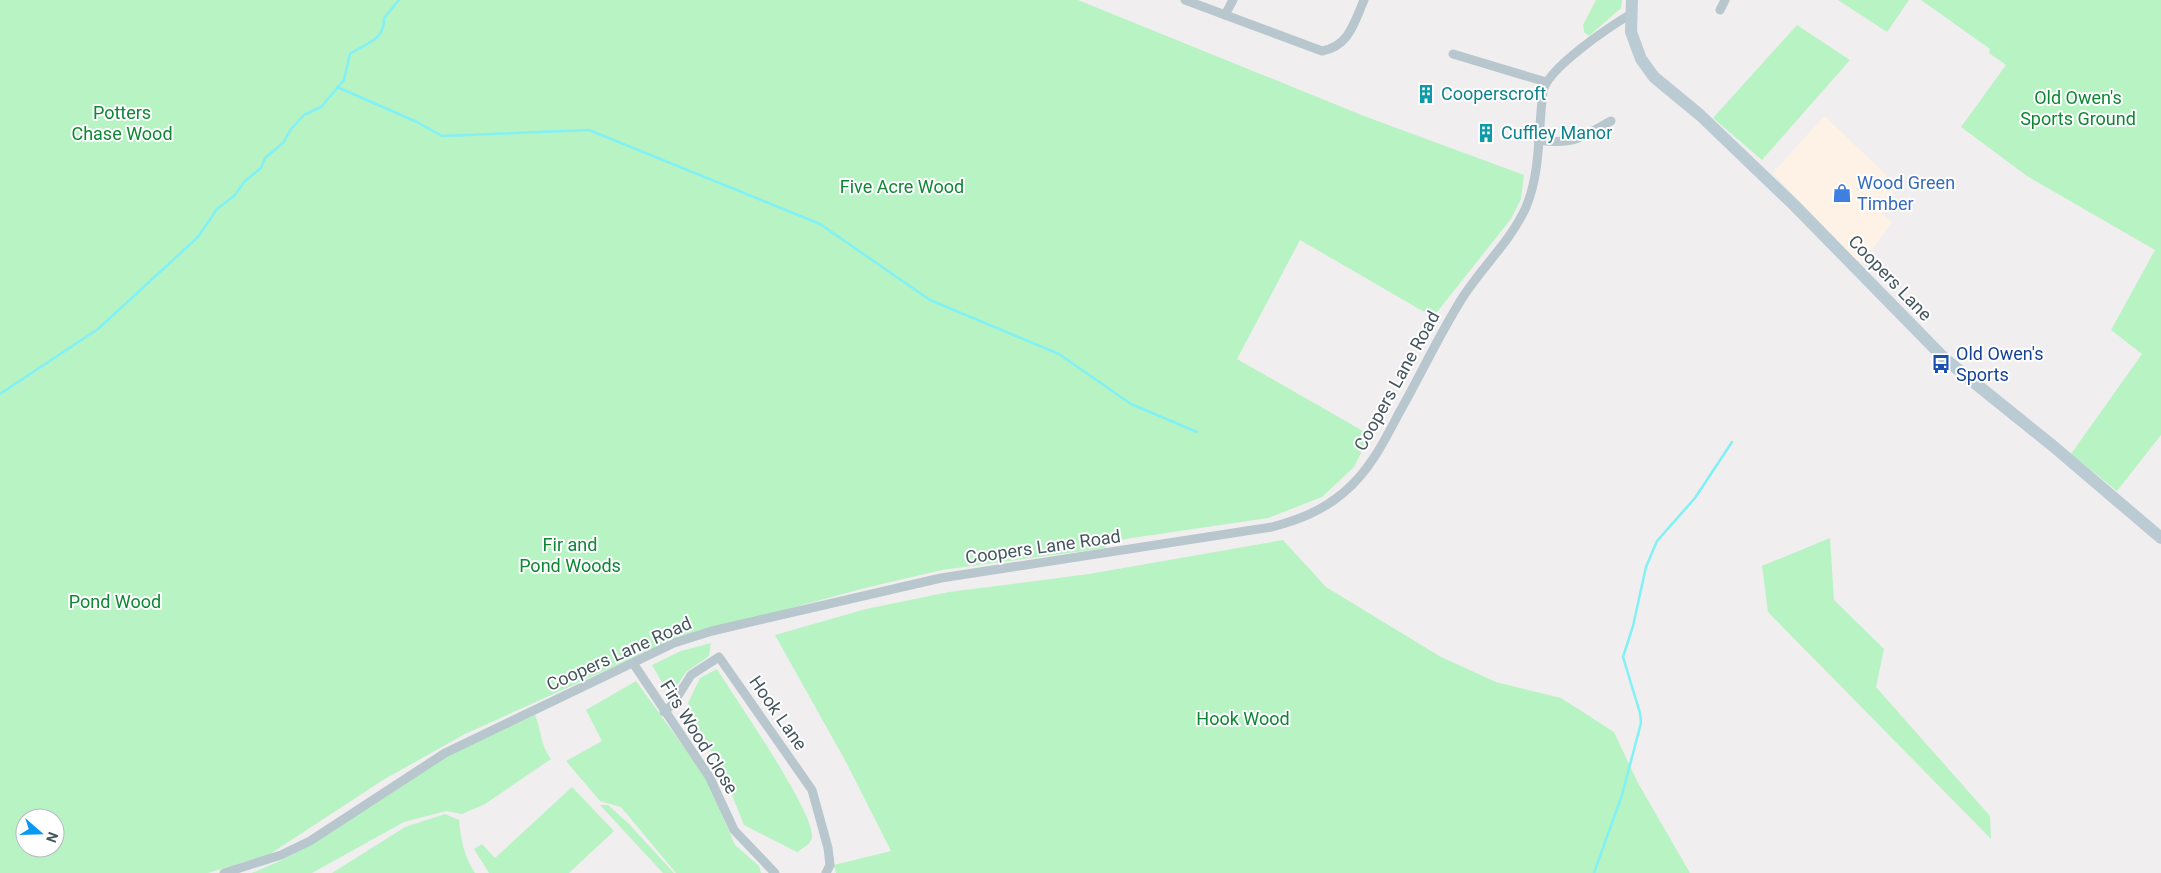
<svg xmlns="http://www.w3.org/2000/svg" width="2161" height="873" font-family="Roboto,sans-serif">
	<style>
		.commercial { fill: #fef2e6 }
		.green { fill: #b8f3c4; fill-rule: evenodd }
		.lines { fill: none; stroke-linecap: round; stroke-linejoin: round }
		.stream { stroke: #81f1f5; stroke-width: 2.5 }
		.minor { stroke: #b8c6cd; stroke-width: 9 }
		.secondary { stroke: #bacbd4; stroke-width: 12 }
		.labels { text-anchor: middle; stroke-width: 4; stroke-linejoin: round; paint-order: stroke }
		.culture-label { font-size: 18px; fill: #0d838f; stroke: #fff; text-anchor: start }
		.park-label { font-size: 18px; fill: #0e8735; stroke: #fff }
		.shop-label { font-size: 18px; fill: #366cbe; stroke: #fff; text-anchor: start }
		.street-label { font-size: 18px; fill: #45565e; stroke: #fff }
		.transit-label { font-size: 18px; fill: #164399; stroke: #fff; text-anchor: start }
	</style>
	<rect width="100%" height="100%" fill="#f1eeef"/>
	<!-- commercial -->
	<path class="commercial" d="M1824,116l72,68 -14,30 10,8 -29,40 -7,-2 -83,-87z"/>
	<!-- green -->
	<g class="green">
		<path d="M0,0h1078l286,116 160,59 -3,24 -10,20 -78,98 -133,-77 -63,119 133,76 -16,32 -32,30 -54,21 -163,24 1,6 -164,22 -77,18 -192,52 -208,94 -82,46 -113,74 -62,19h-208zM25,818h30v30h-30z"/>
		<path d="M1596,0h26l-1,8 -32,28 -5,-4 -1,-7z"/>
		<path d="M1838,0h71l-22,32z"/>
		<path d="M1921,0h240v435l-44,56 -46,-37 71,-100 -31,-24 44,-80 -128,-74 -66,-49 45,-62 -17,-12 1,-4z"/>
		<path d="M1797,25l53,35 -88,100 -49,-42z"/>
		<path d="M1830,538l4,62 50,49 -8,38 114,129 1,23 -223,-227 -6,-46z"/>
		<path d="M1283,540l43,47 115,70 55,25 65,16 53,34 24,51 52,90h-854l-2,-8 57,-14 -45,-89 -71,-127 91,-26 83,-17 140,-18z"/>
		<path d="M711,643l-2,13 -23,16 -16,24 -18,-31 29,-14z"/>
		<path d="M717,669c18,29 96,141 95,167 0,8 -9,12 -15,16l-53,-27 -18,-45 -30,-58 -8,-19 12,-25z"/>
		<path d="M636,681l70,97 29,67 24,21 2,7h-85l-55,-66 -21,-6 -34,-40 36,-20 -16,-31z"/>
		<path d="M535,715c7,17 5,29 16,44l-66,45 -23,10 -16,-3 -42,11 -92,51h-61c74,-27 128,-78 195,-116 29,-16 60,-28 89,-42z"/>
		<path d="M572,787l42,44 -45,42h-80l-15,-24 8,-5 13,14z"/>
		<path d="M600,805h8l21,19 45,49h-11z"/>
		<path d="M445,814l14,6c2,20 5,36 16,53h-143l73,-46z"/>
	</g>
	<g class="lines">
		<!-- stream -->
		<g class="stream">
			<path d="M337,87l80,35 25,14 147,-6 231,94 110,76 129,54 72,50 66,28"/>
			<path d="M0,394l98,-65 100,-92 19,-28 17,-13 11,-15 16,-13 4,-10 18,-15 8,-14 13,-14 17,-8 23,-27 6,-26c15,-11 35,-13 34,-36l15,-18"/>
			<path d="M1594,873l28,-78 19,-72 -1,-10 -17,-56 10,-31 13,-59 11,-26 38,-43 37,-56"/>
		</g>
		<!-- minor -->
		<g class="minor">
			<path d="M1185,0l137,51c27,-5 32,-28 42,-51"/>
			<path d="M1720,10l5,-10"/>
			<path d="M1225,15l8,-15"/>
			<path d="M1453,54l93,28"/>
			<path d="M1538,140c37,5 42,-2 73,-19"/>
			<path d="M633,663l77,115 24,52 41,43"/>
			<path d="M664,712l9,-8 18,-29 28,-18 93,133 16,58 2,17 -4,8"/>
			<path d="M224,873l57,-18 29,-14 135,-88 229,-110 38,-12 229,-53 331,-51c26,-7 50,-16 71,-34 25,-20 41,-51 56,-80 21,-37 39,-76 62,-113 19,-31 50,-59 65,-93 15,-35 12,-78 17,-116 5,-23 66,-64 88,-77"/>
		</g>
		<!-- secondary -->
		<path class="secondary" d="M1632,0l-1,32 10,27 13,18 46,38 94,90 151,154 108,87 108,92"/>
	</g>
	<!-- icons -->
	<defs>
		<g id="building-bare" transform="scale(1.5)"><path d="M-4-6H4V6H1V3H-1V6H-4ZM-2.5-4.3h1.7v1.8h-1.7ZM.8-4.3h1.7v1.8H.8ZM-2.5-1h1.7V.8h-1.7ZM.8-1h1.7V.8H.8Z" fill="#0f9aa8" stroke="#fff" stroke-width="2.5" paint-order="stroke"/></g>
		<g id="shop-bare" transform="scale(1.5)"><path d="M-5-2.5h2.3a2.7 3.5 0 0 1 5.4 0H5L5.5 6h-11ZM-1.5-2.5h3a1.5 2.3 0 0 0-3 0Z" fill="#3f7fe0" stroke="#fff" stroke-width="2.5" paint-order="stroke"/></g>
		<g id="bus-bare" transform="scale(1.5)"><path d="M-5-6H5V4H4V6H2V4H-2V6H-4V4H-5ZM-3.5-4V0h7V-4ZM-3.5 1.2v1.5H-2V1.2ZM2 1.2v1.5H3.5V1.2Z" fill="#1a4fb4" stroke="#fff" stroke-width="2.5" paint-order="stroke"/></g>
	</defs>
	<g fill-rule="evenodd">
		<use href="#building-bare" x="1426" y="94"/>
		<use href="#building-bare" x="1486" y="133"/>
		<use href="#shop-bare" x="1842" y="193"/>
		<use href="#bus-bare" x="1941" y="364"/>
	</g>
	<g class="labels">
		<!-- culture labels -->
		<g class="culture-label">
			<text x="1441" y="100">Cooperscroft</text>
			<text x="1501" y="139">Cuffley Manor</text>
		</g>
		<!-- park labels -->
		<g class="park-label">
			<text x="2078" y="104">Old Owen's<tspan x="2078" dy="21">Sports Ground</tspan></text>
			<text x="122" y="119">Potters<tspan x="122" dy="21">Chase Wood</tspan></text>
			<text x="902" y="193">Five Acre Wood</text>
			<text x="570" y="551">Fir and<tspan x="570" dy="21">Pond Woods</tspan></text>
			<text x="115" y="608">Pond Wood</text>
			<text x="1243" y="725">Hook Wood</text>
		</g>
		<!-- shop labels -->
		<g class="shop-label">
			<text x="1857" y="189">Wood Green<tspan x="1857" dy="21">Timber</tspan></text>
		</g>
		<!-- street labels -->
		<g class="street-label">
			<text transform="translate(1890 278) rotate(46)" y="6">Coopers Lane</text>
			<text transform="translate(1397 381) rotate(-61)" y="6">Coopers Lane Road</text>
			<text transform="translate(1043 547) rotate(-8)" y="6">Coopers Lane Road</text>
			<text transform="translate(619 654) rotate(-24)" y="6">Coopers Lane Road</text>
			<text transform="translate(778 713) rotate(55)" y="6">Hook Lane</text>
			<text transform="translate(699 737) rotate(58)" y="6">Firs Wood Close</text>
		</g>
		<!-- transit labels -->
		<g class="transit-label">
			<text x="1956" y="360">Old Owen's<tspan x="1956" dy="21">Sports</tspan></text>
		</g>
	</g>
	<!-- north arrow -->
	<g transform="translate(40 833) rotate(110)"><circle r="24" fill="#ffffff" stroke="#b5bbbf"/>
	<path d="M0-4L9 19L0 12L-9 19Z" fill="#0798f2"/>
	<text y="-8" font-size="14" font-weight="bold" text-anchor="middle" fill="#45565e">N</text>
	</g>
</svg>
